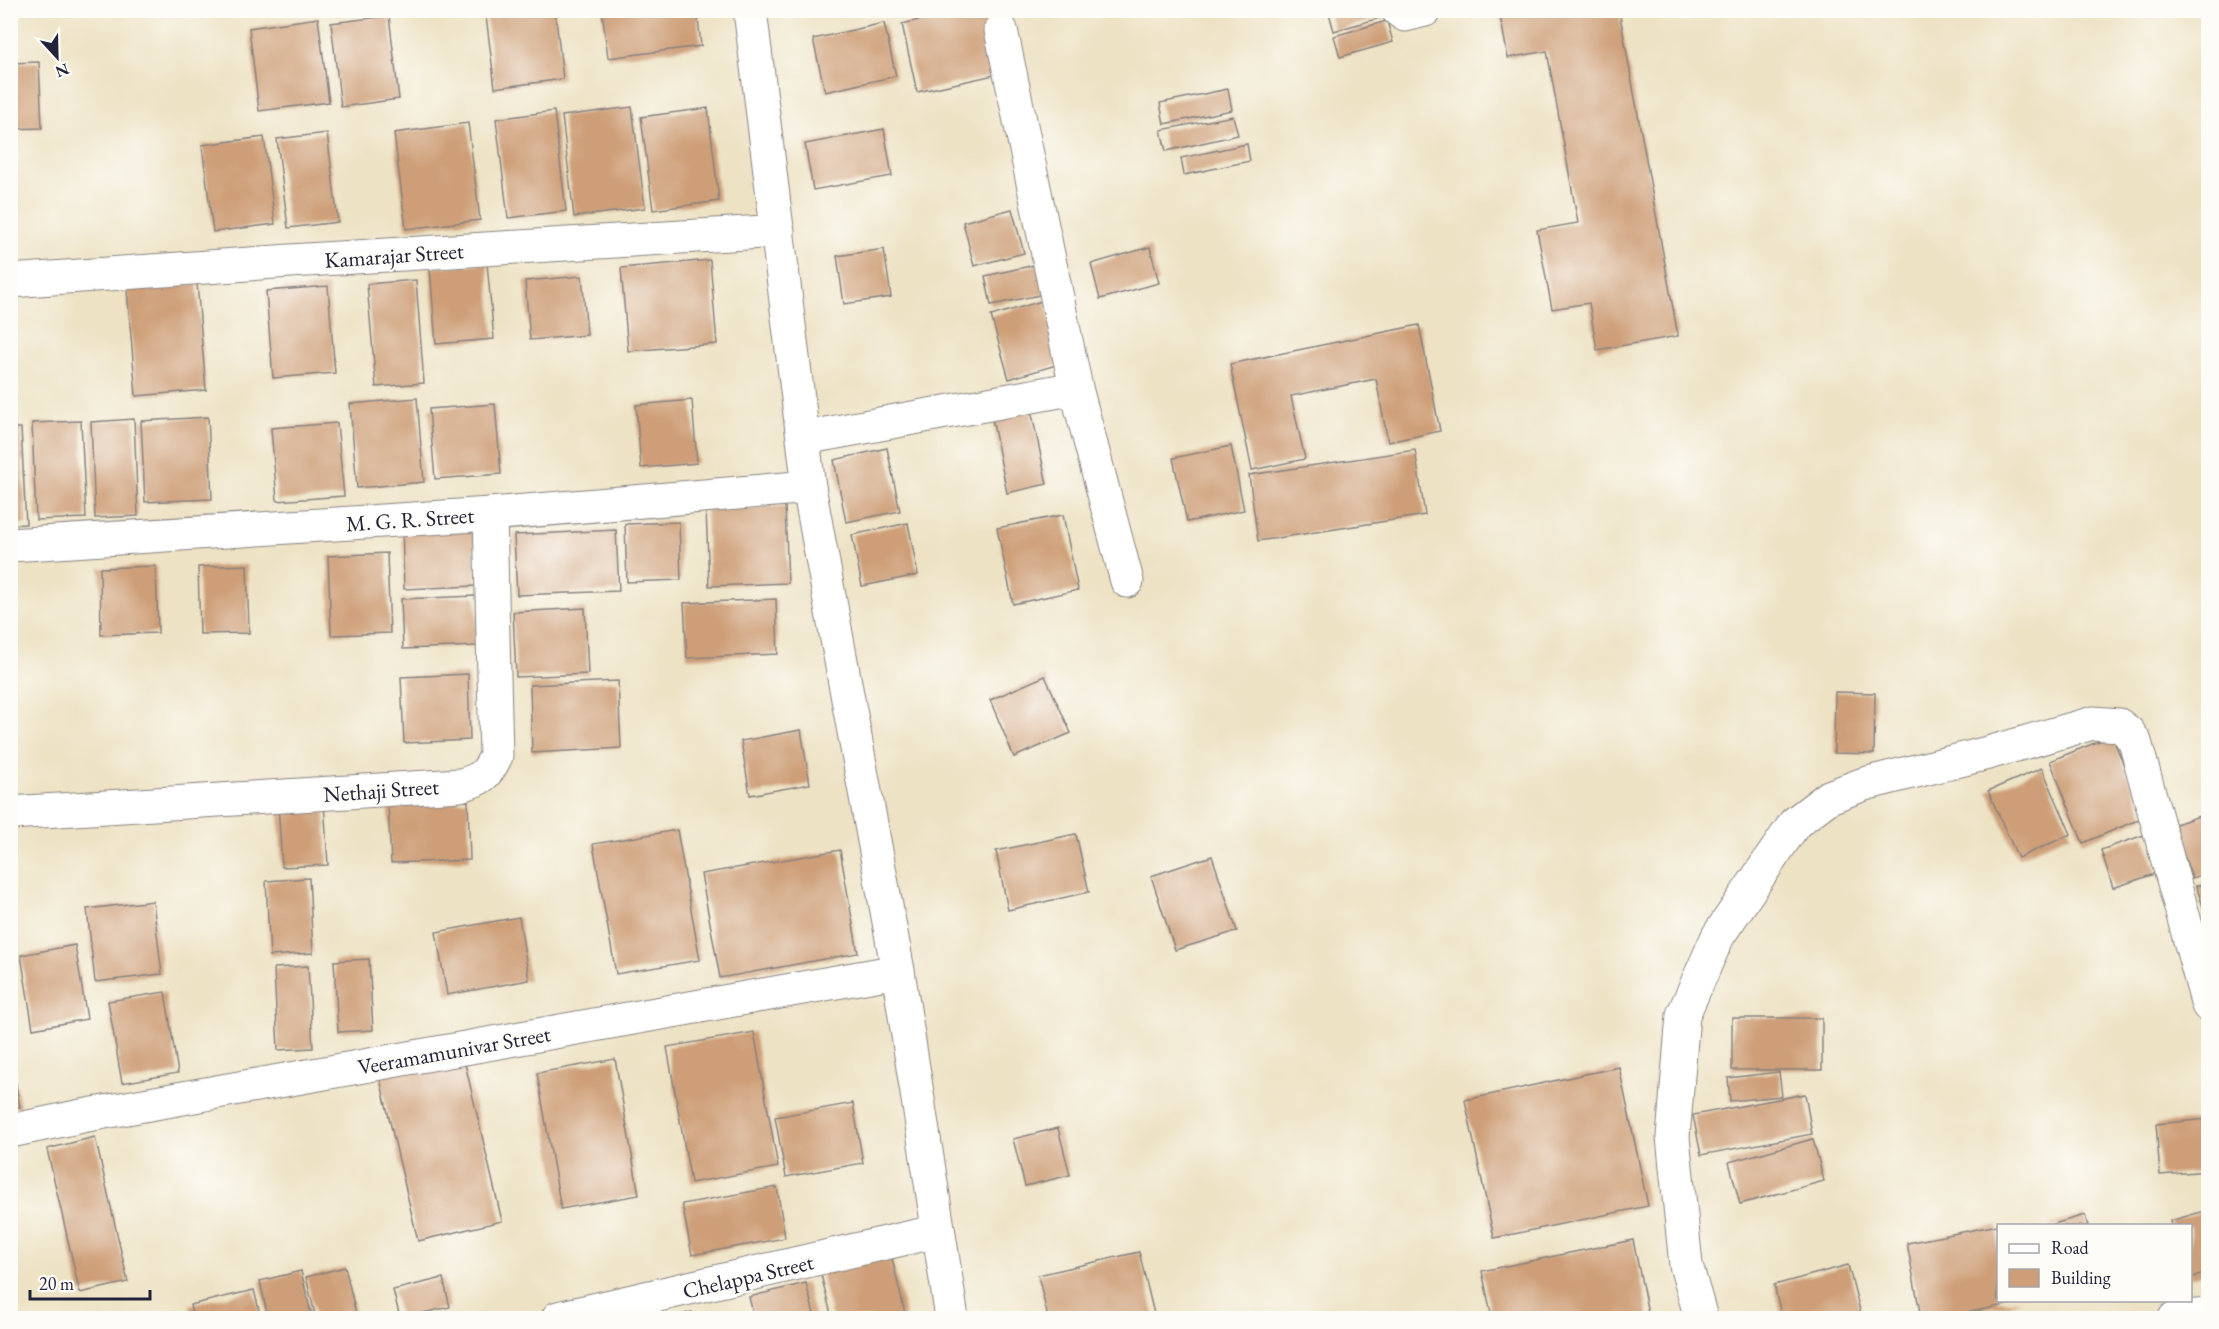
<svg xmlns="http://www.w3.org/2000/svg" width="2219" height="1329" font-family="'EB Garamond',serif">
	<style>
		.building { fill: #cd9e77 }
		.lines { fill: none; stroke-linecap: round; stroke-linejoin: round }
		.minor-casing { stroke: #888280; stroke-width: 35 }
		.minor { stroke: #fff; stroke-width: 33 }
		.labels { text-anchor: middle; stroke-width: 4.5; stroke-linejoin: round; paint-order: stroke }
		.street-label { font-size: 22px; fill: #22223b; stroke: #fdfcf7 }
	</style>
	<rect width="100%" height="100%" fill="#fdfcf7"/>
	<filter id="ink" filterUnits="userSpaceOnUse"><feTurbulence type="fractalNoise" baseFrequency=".0167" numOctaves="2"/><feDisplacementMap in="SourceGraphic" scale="12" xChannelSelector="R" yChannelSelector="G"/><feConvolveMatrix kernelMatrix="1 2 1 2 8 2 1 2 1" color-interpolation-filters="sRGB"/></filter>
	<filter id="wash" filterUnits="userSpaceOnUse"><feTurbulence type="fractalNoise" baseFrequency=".008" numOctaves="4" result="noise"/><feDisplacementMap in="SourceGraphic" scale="24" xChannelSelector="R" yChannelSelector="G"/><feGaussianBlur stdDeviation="1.35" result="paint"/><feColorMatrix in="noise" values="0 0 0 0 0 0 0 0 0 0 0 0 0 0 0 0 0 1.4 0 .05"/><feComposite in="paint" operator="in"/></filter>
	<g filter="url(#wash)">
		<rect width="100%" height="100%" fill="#ede2c4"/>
		<g id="blocks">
			<!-- building -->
			<g class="building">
				<path d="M528,10h27l8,69 -68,9 -9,-72z"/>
				<path d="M602,10h95l4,36 -93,12z"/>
				<path d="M963,10h23l13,64 -82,18 -15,-68z"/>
				<path d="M1338,10h51l1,5 -56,16 -5,-18z"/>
				<path d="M1499,10h120l59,326 -81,14 -8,-47 -37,6 -15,-79 41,-7 -31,-172 -39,7z"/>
				<path d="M389,16l10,83 -58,8 -10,-84z"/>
				<path d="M318,18l11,84 -70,9 -10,-83z"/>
				<path d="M1387,21l6,21 -53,15 -6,-21z"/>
				<path d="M884,23l12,53 -71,16 -12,-53z"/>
				<path d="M39,62l3,66 -32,1v-66z"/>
				<path d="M1228,89l4,21 -68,14 -4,-21z"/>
				<path d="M632,107l13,101 -71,9 -12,-101z"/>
				<path d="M708,108l11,93 -66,9 -12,-93z"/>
				<path d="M554,111l12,100 -58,7 -12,-99z"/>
				<path d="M1233,116l5,19 -72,16 -5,-21z"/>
				<path d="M468,123l12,97 -74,9 -12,-96z"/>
				<path d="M884,129l8,47 -79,14 -8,-46z"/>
				<path d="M327,133l11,89 -50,6 -11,-89z"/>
				<path d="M264,137l11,87 -62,8 -11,-87z"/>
				<path d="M1247,144l3,17 -66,14 -3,-17z"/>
				<path d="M1012,209l12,44 -50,13 -11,-44z"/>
				<path d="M1150,247l9,36 -59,16 -9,-35z"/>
				<path d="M884,249l7,48 -47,7 -7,-48z"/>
				<path d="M710,260l7,84 -89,7 -7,-83z"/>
				<path d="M487,263l7,76 -58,5 -6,-76z"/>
				<path d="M1039,264l6,30 -54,11 -6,-29z"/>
				<path d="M582,276l5,59 -57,5 -5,-59z"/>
				<path d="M416,280l8,103 -48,4 -9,-103z"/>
				<path d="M197,283l9,107 -70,6 -9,-107z"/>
				<path d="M328,286l7,87 -62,5 -7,-87z"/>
				<path d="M1045,300l18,63 -54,16 -18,-63z"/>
				<path d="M1419,325l21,106 -52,11 -12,-63 -85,17 14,63 -53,11 -22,-106z"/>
				<path d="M417,398l7,84 -67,6 -7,-84z"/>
				<path d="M692,400l5,63 -56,5 -5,-63z"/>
				<path d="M495,404l6,70 -66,5 -6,-70z"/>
				<path d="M1031,410l16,74 -40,9 -15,-75z"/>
				<path d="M208,417l4,82 -67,3 -4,-81z"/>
				<path d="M134,419l4,97 -43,2 -4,-96z"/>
				<path d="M81,421l5,97 -50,2 -4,-97z"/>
				<path d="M337,423l7,73 -67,5 -6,-73z"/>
				<path d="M10,428h11l5,96 -16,1z"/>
				<path d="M1231,446l13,64 -57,12 -14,-64z"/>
				<path d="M887,448l13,63 -54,11 -12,-62z"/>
				<path d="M1415,450l10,65 -167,26 -9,-66z"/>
				<path d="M785,506l3,77 -79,3 -3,-77z"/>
				<path d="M1063,515l15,75 -65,14 -16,-76z"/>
				<path d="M679,522l2,58 -54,2 -2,-58z"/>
				<path d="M474,523l2,63 -72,3 -2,-63z"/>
				<path d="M908,523l10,52 -56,11 -10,-51z"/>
				<path d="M616,530l3,61 -102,4 -3,-60z"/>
				<path d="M387,553l3,80 -59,2 -3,-79z"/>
				<path d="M247,565l2,68 -49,1 -2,-67z"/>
				<path d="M156,566l2,67 -57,2 -1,-67z"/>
				<path d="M476,596l2,50 -75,3 -2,-50z"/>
				<path d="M776,599l2,55 -91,4 -3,-55z"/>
				<path d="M585,608l3,66 -72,3 -3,-65z"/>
				<path d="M468,674l2,66 -66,3 -3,-66z"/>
				<path d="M1045,676l26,57 -57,24 -24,-57z"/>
				<path d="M618,681l3,67 -89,5 -2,-68z"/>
				<path d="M1835,692l40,1 -1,61 -40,-1z"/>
				<path d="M801,730l9,54 -60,11 -9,-54z"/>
				<path d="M2112,736l33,81 -62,26 -33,-82z"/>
				<path d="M2042,768l29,66 -53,24 -30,-67z"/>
				<path d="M468,801l2,59 -79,3 -3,-59z"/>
				<path d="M324,802l4,63 -46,2 -4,-63z"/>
				<path d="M2208,813v60l-16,5 -19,-53z"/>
				<path d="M677,830l23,130 -84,14 -23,-130z"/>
				<path d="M1076,834l13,58 -81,18 -12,-59z"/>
				<path d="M2144,835l13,38 -44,15 -12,-38z"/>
				<path d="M840,850l18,103 -138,25 -19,-104z"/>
				<path d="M1212,856l25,75 -62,19 -24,-74z"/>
				<path d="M309,878l4,75 -43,3 -4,-75z"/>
				<path d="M2208,882v39l-12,-35z"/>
				<path d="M153,901l9,73 -67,8 -8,-73z"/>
				<path d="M519,917l10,63 -82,15 -11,-63z"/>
				<path d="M75,945l12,74 -54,10 -12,-74z"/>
				<path d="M369,959l4,71 -35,2 -4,-71z"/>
				<path d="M308,966l5,82 -35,2 -4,-82z"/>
				<path d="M165,992l13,81 -56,10 -14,-82z"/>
				<rect x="1732" y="1018" width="90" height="52"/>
				<path d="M754,1032l24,135 -87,16 -24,-136z"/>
				<path d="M10,1053l10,54 -10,1z"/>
				<path d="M463,1055l39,166 -84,20 -39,-166z"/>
				<path d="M615,1059l24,136 -78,14 -24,-136z"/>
				<path d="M1619,1067l29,139 -154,32 -29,-138z"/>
				<path d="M1779,1072l3,24 -52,5 -2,-23z"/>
				<path d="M1805,1094l7,40 -111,21 -8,-40z"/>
				<path d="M853,1103l10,60 -77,14 -11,-60z"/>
				<path d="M2208,1119v52l-48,4 -4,-51z"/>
				<path d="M1058,1128l12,47 -45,11 -12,-47z"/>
				<path d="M95,1137l33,145 -48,11 -33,-144z"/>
				<path d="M1813,1139l11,42 -84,23 -11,-42z"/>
				<path d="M777,1187l8,51 -93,17 -10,-51z"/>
				<path d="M2208,1210v63l-18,5v-52h-19l-1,-5z"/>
				<path d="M2085,1215l3,11h-38v-1z"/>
				<path d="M1998,1225v75l24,2 -84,16h-17l-14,-75z"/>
				<path d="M1633,1240l16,78h-157l-10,-47z"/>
				<path d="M1139,1252l16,66h-107l-10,-43z"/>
				<path d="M891,1254l15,64h-74l-12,-47z"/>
				<path d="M1848,1265l14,53h-80l-8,-33z"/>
				<path d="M345,1267l12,51h-41l-10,-41z"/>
				<path d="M301,1271l11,47h-44l-8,-37z"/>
				<path d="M443,1278l7,29 -50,11 -7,-28z"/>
				<path d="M806,1283l9,35h-61l-5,-21z"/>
				<path d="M254,1290l7,28h-68l-3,-13z"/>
				<path d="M173,1312l1,6h-26z"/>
				<path d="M692,1312l1,6h-23z"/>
			</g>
		</g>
	</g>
	<g filter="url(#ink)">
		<use href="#blocks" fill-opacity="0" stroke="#888280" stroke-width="1.5"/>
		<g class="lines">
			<!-- minor casing -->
			<g class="minor-casing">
				<g id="minor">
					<path d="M750,10l59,477 89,484 54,347"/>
					<path d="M1398,10l7,5 20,-5"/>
					<path d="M10,281l280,-20 488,-30"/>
					<path d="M1076,388l51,193"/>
					<path d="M804,438l272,-50 -75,-358"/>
					<path d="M10,545l480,-31 319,-27"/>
					<path d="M10,813l450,-28c21,-5 27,-10 36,-29l-6,-242"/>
					<path d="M10,1131l72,-15 816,-145"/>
					<path d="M558,1318l380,-87"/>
					<path d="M1701,1318l-15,-53 -13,-128 10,-122 35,-79 77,-113 34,-26 35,-13 124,-31 105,-30 26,2 9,7 7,10 73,263"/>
					<path d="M2175,1318l33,-3"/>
				</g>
			</g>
			<!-- minor -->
			<use href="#minor" class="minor"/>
		</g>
	</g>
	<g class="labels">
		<!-- street labels -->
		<g class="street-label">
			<text transform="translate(394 255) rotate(-4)" y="8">Kamarajar Street</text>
			<text transform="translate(410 519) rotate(-4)" y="8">M. G. R. Street</text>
			<text transform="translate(381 790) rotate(-4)" y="8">Nethaji Street</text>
			<text transform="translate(454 1050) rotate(-10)" y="8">Veeramamunivar Street</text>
			<text transform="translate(748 1276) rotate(-13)" y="8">Chelappa Street</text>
		</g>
	</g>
	<!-- margin -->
	<rect width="2219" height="1329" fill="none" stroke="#fdfcf7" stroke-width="36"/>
	<!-- legend -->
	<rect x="1997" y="1224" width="195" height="78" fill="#fdfcf7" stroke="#a5a5ac" stroke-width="1.5"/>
	<rect x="2009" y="1244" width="30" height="9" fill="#ffffff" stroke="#a5a5ac" stroke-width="1.5"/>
	<text x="2051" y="1254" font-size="18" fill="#22223b">Road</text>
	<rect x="2009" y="1269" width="30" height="18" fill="#cd9e77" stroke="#a5a5ac" stroke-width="1.5"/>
	<text x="2051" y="1284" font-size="18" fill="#22223b">Building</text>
	<!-- north arrow -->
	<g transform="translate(57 57) rotate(158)" stroke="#fdfcf7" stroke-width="4.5" paint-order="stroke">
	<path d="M0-4.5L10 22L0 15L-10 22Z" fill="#22223b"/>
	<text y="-9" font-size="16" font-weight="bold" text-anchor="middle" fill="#22223b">N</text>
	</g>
	<!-- scale -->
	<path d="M30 1290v9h120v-9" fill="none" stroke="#22223b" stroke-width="3"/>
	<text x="39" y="1290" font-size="18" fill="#22223b" stroke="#fdfcf7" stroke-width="4.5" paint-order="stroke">20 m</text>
</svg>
